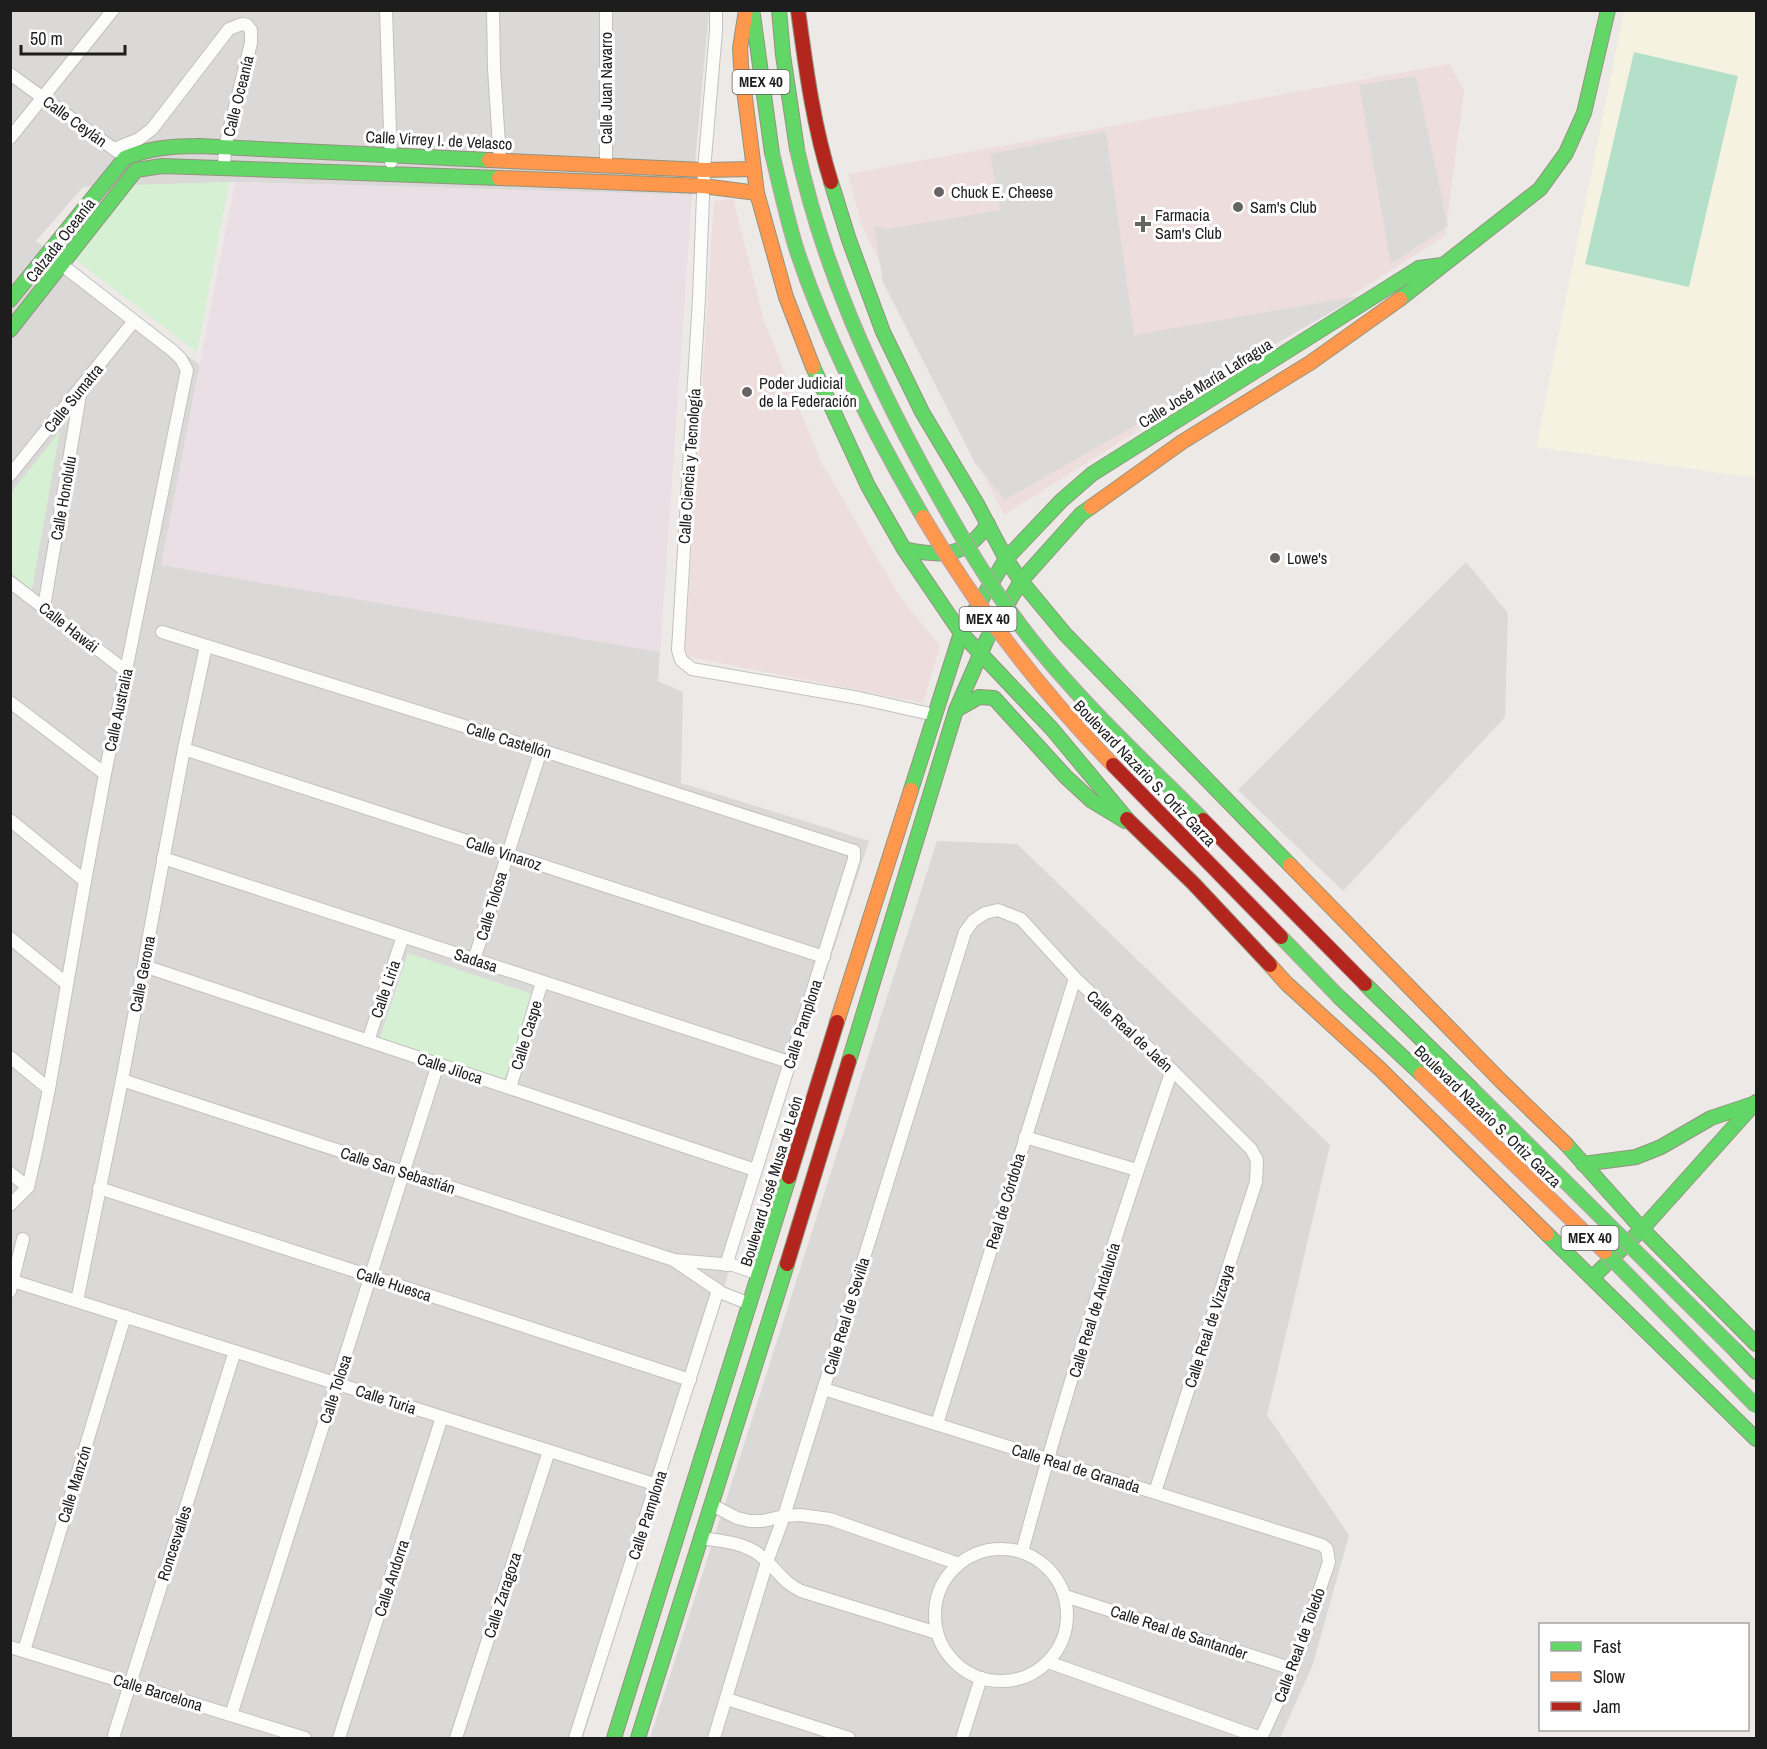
<svg xmlns="http://www.w3.org/2000/svg" width="1767" height="1749" font-family="'Archivo Narrow',sans-serif">
	<style>
		.residential { fill: #dbd9d7 }
		.commercial { fill: #eddddd }
		.industrial { fill: #e9dfe5 }
		.education { fill: #f5f2e2 }
		.park { fill: #d5f0d3 }
		.pitch { fill: #b4e0c9 }
		.parking { fill: #dcdad9 }
		.lines { fill: none; stroke-linecap: round; stroke-linejoin: round }
		.street-casing { stroke: #c3c1c0; stroke-width: 14 }
		.fast-casing { stroke: #94937f; stroke-width: 16 }
		.slow-casing { stroke: #94937f; stroke-width: 16 }
		.jam-casing { stroke: #94937f; stroke-width: 16 }
		.street { stroke: #fcfcfb; stroke-width: 12 }
		.fast { stroke: #63d668; stroke-width: 14 }
		.slow { stroke: #ff974d; stroke-width: 14 }
		.jam { stroke: #b3261e; stroke-width: 14 }
		.fast-bridge-casing { stroke: #be9fab; stroke-width: 16; stroke-linecap: butt }
		.slow-bridge-casing { stroke: #be9fab; stroke-width: 16; stroke-linecap: butt }
		.jam-bridge-casing { stroke: #be9fab; stroke-width: 16; stroke-linecap: butt }
		.fast-bridge { stroke: #63d668; stroke-width: 14 }
		.slow-bridge { stroke: #ff974d; stroke-width: 14 }
		.jam-bridge { stroke: #b3261e; stroke-width: 14 }
		.poi-dot { fill: #656463; stroke: #fff; stroke-width: 2 }
		.labels { text-anchor: middle; stroke-width: 6; stroke-linejoin: round; paint-order: stroke }
		.shield { fill: #fff; stroke: #616161; stroke-width: 1.5 }
		.shield-label { font-size: 15px; font-weight: bold; fill: #1d1d1d }
		.street-label { font-size: 16px; fill: #1d1d1d; stroke: #fff }
		.poi-label { font-size: 16px; fill: #1d1d1d; stroke: #fff; text-anchor: start }
	</style>
	<rect width="100%" height="100%" fill="#ece9e6"/>
	<!-- residential -->
	<g class="residential">
		<path d="M11,11h698l-17,184 -457,-13 -152,5 -47,54 164,124 -38,200 498,87 -2,29 25,11 -2,91 188,58 -147,452 -139,445h-572z"/>
		<path d="M937,841l80,3 313,301 -63,270 82,120 -36,129 -33,74h-630z"/>
	</g>
	<!-- commercial -->
	<g class="commercial">
		<path d="M1449,64l15,26 -19,146 -441,279 -75,-148 -68,-144 -13,-49z"/>
		<path d="M733,199l31,122 57,141 79,135 40,49 -17,57 -238,-47 29,-455z"/>
	</g>
	<!-- industrial -->
	<path class="industrial" d="M235,182l457,13 -32,457 -499,-87z"/>
	<!-- education -->
	<path class="education" d="M1624,11h132v467l-220,-31z"/>
	<!-- park -->
	<g class="park">
		<path d="M229,182l-32,170 -124,-94 56,-73z"/>
		<path d="M60,431l-28,159 -21,-17v-80z"/>
		<path d="M408,953l125,41 -28,85 -125,-41z"/>
	</g>
	<!-- pitch -->
	<path class="pitch" d="M1634,52l104,24 -49,211 -104,-23z"/>
	<!-- parking -->
	<g class="parking">
		<path d="M1416,76l32,150 -57,38 -32,-179z"/>
		<path d="M1106,131l28,204 225,-39 -354,204 -30,-37 -92,-181 -9,-56 14,3 112,-19 -10,-56z"/>
		<path d="M1466,562l42,51 -3,104 -162,174 -105,-101z"/>
	</g>
	<g class="lines">
		<!-- street casing -->
		<g class="street-casing">
			<g id="street">
				<path d="M386,10l5,152"/>
				<path d="M493,10l1,58 6,92"/>
				<path d="M606,10v155"/>
				<path d="M716,10v21l-12,139 -5,128 -21,352 3,10 11,9 167,29 76,17"/>
				<path d="M10,74l108,78"/>
				<path d="M10,138l103,-128"/>
				<path d="M114,149l25,-10 13,-10 77,-100 13,-5 5,1 4,5v13l-26,104 -1,22"/>
				<path d="M10,475l124,-154"/>
				<path d="M10,582l116,89"/>
				<path d="M44,607l37,-218"/>
				<path d="M162,632l379,118 313,101v8l-128,406"/>
				<path d="M10,702l95,72"/>
				<path d="M184,749l640,208"/>
				<path d="M10,820l75,61"/>
				<path d="M163,858l626,204"/>
				<path d="M10,938l57,46"/>
				<path d="M474,960l67,-210"/>
				<path d="M144,966l611,204"/>
				<path d="M368,1041l35,-105"/>
				<path d="M10,1057l39,32"/>
				<path d="M122,1080l552,180 59,5 26,9"/>
				<path d="M510,1088l32,-106"/>
				<path d="M1025,1137l112,33"/>
				<path d="M10,1173l18,14"/>
				<path d="M99,1188l591,192"/>
				<path d="M10,1205l18,-18 8,-35 13,-63 36,-208 20,-107 82,-404 -6,-11 -8,-8 -111,-86"/>
				<path d="M675,1261l47,32 28,11"/>
				<path d="M13,1281l644,204"/>
				<path d="M10,1291l13,-52"/>
				<path d="M77,1301l45,-221 62,-331 22,-103"/>
				<path d="M824,1389l498,156 5,4 2,13 -36,107 -32,69"/>
				<path d="M937,1424l138,-446"/>
				<path d="M712,1505l25,13 13,3h13l21,-5 16,-1 30,4 129,45"/>
				<path d="M701,1538c19,3 40,4 56,15 18,12 22,27 44,38l136,42"/>
				<circle cx="1001" cy="1615" r="66"/>
				<path d="M1022,1552c44,-163 95,-323 150,-482"/>
				<path d="M1065,1596l228,73"/>
				<path d="M10,1647l295,91"/>
				<path d="M24,1651l101,-335"/>
				<path d="M1048,1662l213,76"/>
				<path d="M727,1699l122,39"/>
				<path d="M231,1715l207,-651"/>
				<path d="M114,1735l121,-384"/>
				<path d="M339,1738l103,-321"/>
				<path d="M456,1738l93,-287"/>
				<path d="M575,1738l143,-448"/>
				<path d="M714,1738l53,-176 17,-46 181,-584 8,-11 12,-8 13,-3 23,9 54,59 97,92 79,79 6,11 -1,22 -101,310"/>
				<path d="M962,1738l19,-60"/>
			</g>
		</g>
		<!-- fast casing -->
		<g class="fast-casing">
			<g id="fast">
				<path d="M779,10l4,45 14,94"/>
				<path d="M753,15l19,138"/>
				<path d="M831,182l18,58 34,92 39,80 55,92 29,55 15,22 44,53 225,231"/>
				<path d="M1400,299l140,-110 26,-36 18,-40 24,-103"/>
				<path d="M10,300l115,-142c24,-10 48,-12 74,-12l290,14"/>
				<path d="M10,330l126,-160 26,-4 337,12"/>
				<path d="M813,367l55,119 36,63 57,84 91,96 75,90"/>
				<path d="M904,549c37,8 61,9 84,-25"/>
				<path d="M956,710l23,-13 15,1 72,79 26,24 33,20"/>
				<path d="M911,790l50,-157 45,-74 55,-58 31,-27 327,-206 23,-3"/>
				<path d="M1365,984l107,105"/>
				<path d="M1339,997l82,77"/>
				<path d="M849,1061l107,-351 31,-71 34,-58 60,-67 10,-7"/>
				<path d="M1566,1144l76,85 114,115"/>
				<path d="M1583,1164l53,-7 25,-10 50,-29 42,-14"/>
				<path d="M1547,1234l209,205"/>
				<path d="M1592,1278l50,-49 114,-127"/>
				<path d="M1735,1350l21,22"/>
				<path d="M614,1738l175,-561"/>
				<path d="M638,1738l149,-474"/>
			</g>
		</g>
		<!-- slow casing -->
		<g class="slow-casing">
			<g id="slow">
				<path d="M746,10l-6,38 1,18 16,127 29,104 27,70"/>
				<path d="M489,160l215,10 49,-1"/>
				<path d="M499,178l204,8 54,7"/>
				<path d="M1091,507l91,-65 128,-79 90,-64"/>
				<path d="M1290,865l210,215 66,64"/>
				<path d="M1270,965l16,18 94,86 167,165"/>
				<path d="M837,1022l74,-232"/>
			</g>
		</g>
		<!-- jam casing -->
		<g class="jam-casing">
			<g id="jam">
				<path d="M798,10c8,59 15,114 33,172"/>
				<path d="M1127,819l66,64 77,82"/>
				<path d="M789,1177l48,-155"/>
				<path d="M787,1264l62,-203"/>
			</g>
		</g>
		<!-- street -->
		<use href="#street" class="street"/>
		<!-- fast -->
		<use href="#fast" class="fast"/>
		<!-- slow -->
		<use href="#slow" class="slow"/>
		<!-- jam -->
		<use href="#jam" class="jam"/>
		<!-- fast-bridge casing -->
		<g class="fast-bridge-casing">
			<g id="fast-bridge">
				<path d="M797,149c26,118 73,223 131,328 31,56 63,112 102,161 52,66 114,123 173,182"/>
				<path d="M772,153c8,33 15,66 25,98 31,93 77,182 126,266"/>
				<path d="M1281,937l58,60"/>
				<path d="M1472,1089l263,261"/>
				<path d="M1605,1252l151,154"/>
			</g>
		</g>
		<!-- slow-bridge casing -->
		<g class="slow-bridge-casing">
			<g id="slow-bridge">
				<path d="M923,517c53,90 117,173 190,248"/>
				<path d="M1421,1074l184,178"/>
			</g>
		</g>
		<!-- jam-bridge casing -->
		<g class="jam-bridge-casing">
			<g id="jam-bridge">
				<path d="M1113,765l168,172"/>
				<path d="M1203,820l162,164"/>
			</g>
		</g>
		<!-- fast-bridge -->
		<use href="#fast-bridge" class="fast-bridge"/>
		<!-- slow-bridge -->
		<use href="#slow-bridge" class="slow-bridge"/>
		<!-- jam-bridge -->
		<use href="#jam-bridge" class="jam-bridge"/>
	</g>
	<!-- markers -->
	<g class="poi-dot">
		<circle cx="939" cy="192" r="6"/>
		<circle cx="1238" cy="207" r="6"/>
		<path d="M1140 215h6v6h6v6h-6v6h-6v-6h-6v-6h6z"/>
		<circle cx="747" cy="392" r="6"/>
		<circle cx="1275" cy="558" r="6"/>
	</g>
	<g class="labels">
		<!-- shield labels -->
		<g class="shield">
			<rect x="732.5" y="70" width="57" height="24" rx="4.5"/>
			<rect x="959.5" y="607" width="57" height="24" rx="4.5"/>
			<rect x="1561.5" y="1226" width="57" height="24" rx="4.5"/>
		</g>
		<g class="shield-label">
			<text x="761" y="87">MEX 40</text>
			<text x="988" y="624">MEX 40</text>
			<text x="1590" y="1243">MEX 40</text>
		</g>
		<!-- street labels -->
		<g class="street-label">
			<text transform="translate(606 88) rotate(-90)" y="6">Calle Juan Navarro</text>
			<text transform="translate(238 96) rotate(-76)" y="6">Calle Oceanía</text>
			<text transform="translate(75 121) rotate(36)" y="6">Calle Ceylán</text>
			<text transform="translate(439 140) rotate(3)" y="6">Calle Virrey I. de Velasco</text>
			<text transform="translate(60 240) rotate(-52)" y="6">Calzada Oceanía</text>
			<text transform="translate(1205 383) rotate(-32)" y="6">Calle José María Lafragua</text>
			<text transform="translate(73 398) rotate(-51)" y="6">Calle Sumatra</text>
			<text transform="translate(689 466) rotate(-86)" y="6">Calle Ciencia y Tecnología</text>
			<text transform="translate(63 498) rotate(-80)" y="6">Calle Honolulu</text>
			<text transform="translate(69 627) rotate(38)" y="6">Calle Hawái</text>
			<text transform="translate(118 710) rotate(-78)" y="6">Calle Australia</text>
			<text transform="translate(509 740) rotate(17)" y="6">Calle Castellón</text>
			<text transform="translate(1145 773) rotate(46)" y="6">Boulevard Nazario S. Ortiz Garza</text>
			<text transform="translate(504 853) rotate(18)" y="6">Calle Vinaroz</text>
			<text transform="translate(491 906) rotate(-73)" y="6">Calle Tolosa</text>
			<text transform="translate(476 960) rotate(18)" y="6">Sadasa</text>
			<text transform="translate(142 974) rotate(-79)" y="6">Calle Gerona</text>
			<text transform="translate(385 989) rotate(-71)" y="6">Calle Liria</text>
			<text transform="translate(802 1024) rotate(-72)" y="6">Calle Pamplona</text>
			<text transform="translate(1130 1031) rotate(43)" y="6">Calle Real de Jaén</text>
			<text transform="translate(526 1035) rotate(-73)" y="6">Calle Caspe</text>
			<text transform="translate(450 1068) rotate(18)" y="6">Calle Jiloca</text>
			<text transform="translate(1488 1116) rotate(44)" y="6">Boulevard Nazario S. Ortiz Garza</text>
			<text transform="translate(398 1170) rotate(18)" y="6">Calle San Sebastián</text>
			<text transform="translate(771 1181) rotate(-73)" y="6">Boulevard José Musa de León</text>
			<text transform="translate(1005 1201) rotate(-73)" y="6">Real de Córdoba</text>
			<text transform="translate(394 1284) rotate(18)" y="6">Calle Huesca</text>
			<text transform="translate(1094 1310) rotate(-73)" y="6">Calle Real de Andalucía</text>
			<text transform="translate(846 1316) rotate(-73)" y="6">Calle Real de Sevilla</text>
			<text transform="translate(1209 1326) rotate(-72)" y="6">Calle Real de Vizcaya</text>
			<text transform="translate(335 1389) rotate(-72)" y="6">Calle Tolosa</text>
			<text transform="translate(386 1399) rotate(18)" y="6">Calle Turia</text>
			<text transform="translate(1076 1468) rotate(17)" y="6">Calle Real de Granada</text>
			<text transform="translate(74 1484) rotate(-73)" y="6">Calle Manzón</text>
			<text transform="translate(647 1515) rotate(-72)" y="6">Calle Pamplona</text>
			<text transform="translate(174 1543) rotate(-72)" y="6">Roncesvalles</text>
			<text transform="translate(391 1578) rotate(-72)" y="6">Calle Andorra</text>
			<text transform="translate(502 1595) rotate(-72)" y="6">Calle Zaragoza</text>
			<text transform="translate(1179 1632) rotate(18)" y="6">Calle Real de Santander</text>
			<text transform="translate(1299 1645) rotate(-70)" y="6">Calle Real de Toledo</text>
			<text transform="translate(158 1692) rotate(17)" y="6">Calle Barcelona</text>
		</g>
		<!-- poi labels -->
		<g class="poi-label">
			<text x="951" y="198">Chuck E. Cheese</text>
			<text x="1250" y="213">Sam's Club</text>
			<text x="1155" y="221">Farmacia<tspan x="1155" dy="18">Sam's Club</tspan></text>
			<text x="759" y="389">Poder Judicial<tspan x="759" dy="18">de la Federación</tspan></text>
			<text x="1287" y="564">Lowe's</text>
		</g>
	</g>
	<!-- border -->
	<rect width="1767" height="1749" fill="none" stroke="#1d1d1d" stroke-width="24"/>
	<!-- legend -->
	<rect x="1539" y="1623" width="210" height="108" fill="#ffffff" stroke="#a5a5a5" stroke-width="1.5"/>
	<rect x="1551" y="1642" width="30" height="9" fill="#63d668" stroke="#a5a5a5" stroke-width="1.5"/>
	<text x="1593" y="1653" font-size="18" fill="#1d1d1d">Fast</text>
	<rect x="1551" y="1672" width="30" height="9" fill="#ff974d" stroke="#a5a5a5" stroke-width="1.5"/>
	<text x="1593" y="1683" font-size="18" fill="#1d1d1d">Slow</text>
	<rect x="1551" y="1702" width="30" height="9" fill="#b3261e" stroke="#a5a5a5" stroke-width="1.5"/>
	<text x="1593" y="1713" font-size="18" fill="#1d1d1d">Jam</text>
	<!-- scale -->
	<path d="M21 45v9h104v-9" fill="none" stroke="#1d1d1d" stroke-width="3"/>
	<text x="30" y="45" font-size="18" fill="#1d1d1d" stroke="#ffffff" stroke-width="4.5" paint-order="stroke">50 m</text>
</svg>
